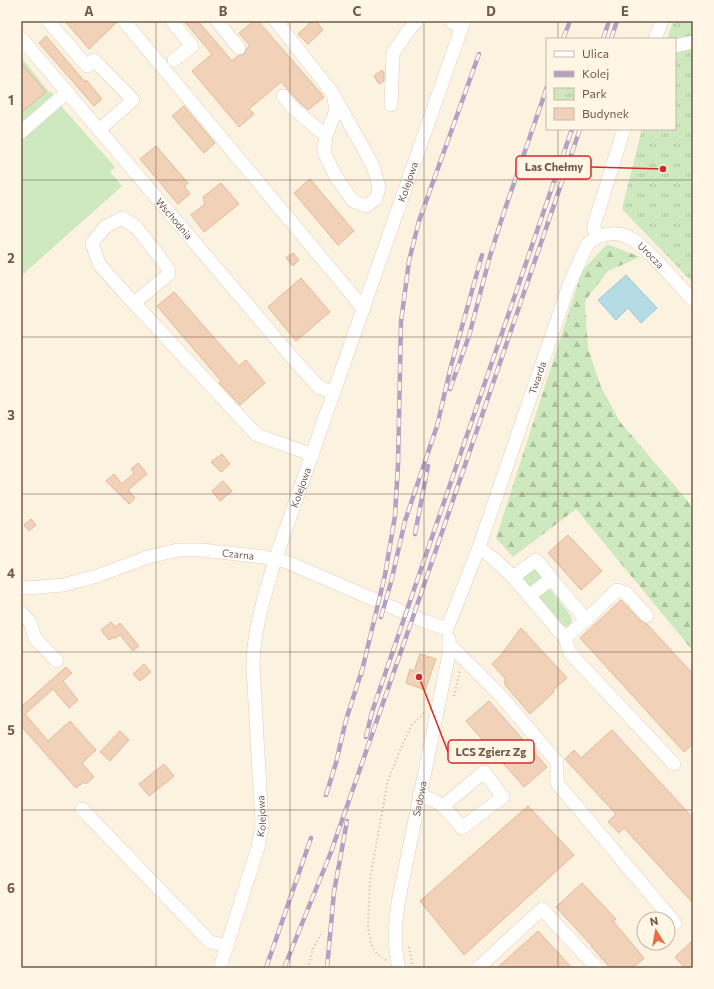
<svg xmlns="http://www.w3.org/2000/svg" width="714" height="989" font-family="Commissioner,sans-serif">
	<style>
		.grass { fill: #cee9bf }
		.forest { fill: url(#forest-firs) }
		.park { fill: url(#park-tufts) }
		.water { fill: #b5dce5; stroke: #9bcbd7 }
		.building { fill: #f1d1b8; stroke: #e4b898 }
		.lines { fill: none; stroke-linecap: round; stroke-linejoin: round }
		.minor-casing { stroke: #e0cebc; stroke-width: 14 }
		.path { stroke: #d5b49c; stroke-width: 2; stroke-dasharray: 1 3; stroke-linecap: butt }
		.minor { stroke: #fff; stroke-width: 13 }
		.rail-casing { stroke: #b5a0c4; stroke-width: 4.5 }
		.rail { stroke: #fff6e6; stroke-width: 3; stroke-dasharray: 9; stroke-linecap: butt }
		.grid { fill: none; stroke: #725948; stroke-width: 1; stroke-opacity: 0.55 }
		.labels { text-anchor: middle; stroke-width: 3; stroke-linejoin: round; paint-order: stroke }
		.street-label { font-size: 10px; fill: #725948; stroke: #fff6e6 }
		.leader { fill: none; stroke: #d62828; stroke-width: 1.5 }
		.callout-dot { fill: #d62828; stroke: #fff6e6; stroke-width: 1.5 }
		.callout { fill: #fff6e6; stroke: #d62828; stroke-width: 1.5 }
		.callout-label { font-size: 11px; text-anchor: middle; font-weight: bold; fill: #725948 }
		.neatline { fill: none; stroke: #725948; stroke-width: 1.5 }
		.grid-label { font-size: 13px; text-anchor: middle; font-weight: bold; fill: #725948 }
	</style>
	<defs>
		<pattern id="forest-firs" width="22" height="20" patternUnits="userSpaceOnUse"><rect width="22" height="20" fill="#cee9bf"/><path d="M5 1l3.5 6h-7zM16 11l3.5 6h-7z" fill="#acc09d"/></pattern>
		<pattern id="park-tufts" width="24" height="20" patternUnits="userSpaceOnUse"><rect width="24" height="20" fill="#cee9bf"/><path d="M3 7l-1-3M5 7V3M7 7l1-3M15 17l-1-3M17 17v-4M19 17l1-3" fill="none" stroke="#acc09d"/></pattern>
	</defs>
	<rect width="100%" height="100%" fill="#fcf2e0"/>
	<!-- grass -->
	<g class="grass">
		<path d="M21,57l28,35 1,-1 5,6 -1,1 61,69 -5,5 12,14 -101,90z"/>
		<path d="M533,567l10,12 -12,10 -10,-12z"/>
		<path d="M545,588l6,2 20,26 1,6 -4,5 -6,-1 -23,-29v-5z"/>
	</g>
	<!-- forest -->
	<path class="forest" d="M607,244l33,13 -32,14 -23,30 3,48 13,38 19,35 73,85v144l-117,-142 -63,48 -17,-19 86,-267z"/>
	<!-- park -->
	<path class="park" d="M673,21h20v262l-71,-74 20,-80h33v-90h-8z"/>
	<!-- water -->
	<path class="water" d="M626,275l31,33 -16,15 -13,-15 -12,12 -18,-20z"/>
	<!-- building -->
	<g class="building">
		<path d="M65,21h51v2l-27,26z"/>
		<path d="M184,21h14l34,40 6,-5 6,-2 3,-6 3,-2 -11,-13 15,-12h4l66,76 -16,13 -9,-8 -18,-20 -32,27 5,5 -15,13 -47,-56 20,-17z"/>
		<path d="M312,21h4l7,9 -15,14 -10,-10z"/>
		<path d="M46,36l39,46 1,-2 16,19 -8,7 -55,-63z"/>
		<path d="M21,63l25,29 -25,21z"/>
		<path d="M382,70l2,3v8l-5,3 -5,-8z"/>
		<path d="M184,106l31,37 -11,10 -32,-37z"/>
		<path d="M156,146l32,37 -4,3 6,8 -12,10 -38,-45z"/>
		<path d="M310,179l44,52 -16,14 -44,-52z"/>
		<path d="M221,183l18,21 -35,28 -13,-17 14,-11 -2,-7z"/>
		<path d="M293,253l6,7 -6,6 -7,-8z"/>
		<path d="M301,278l29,34 -34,29 -28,-34z"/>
		<path d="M174,292l65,74 7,-6 19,23 -25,22 -21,-22 2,-2 -64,-75z"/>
		<path d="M222,454l8,10 -9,8 -10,-10z"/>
		<path d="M138,463l9,11 -19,16 7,8 -6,6 -23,-23 8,-7 8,10 12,-11 -3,-4z"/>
		<path d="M223,481l9,10 -12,10 -8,-10z"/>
		<path d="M31,519l5,6 -7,6 -5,-6z"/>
		<path d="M568,535l34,36 -21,19 -33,-37z"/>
		<path d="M621,600l20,21 6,3 46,50v70l-9,8 -104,-114z"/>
		<path d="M111,622l4,5 5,-4 19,23 -6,5 -13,-16 -6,4 -1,-2 -4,3 -8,-10z"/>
		<path d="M521,628l46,50 -14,12 1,2 -24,22 -25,-29v-7l-13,-14 9,-9z"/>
		<path d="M420,654l16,5 -11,31 -19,-7 4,-14 4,2z"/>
		<path d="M144,664l7,8 -11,9 -7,-7z"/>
		<path d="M66,667l6,6 -9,8 15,19 -9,8 -16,-19 -28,25 23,27 22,-20 26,29 -14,13 12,14 -8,7 -2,-2 -8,6 -55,-62v-19z"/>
		<path d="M489,701l58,66 -23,20 -58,-66z"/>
		<path d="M612,730l81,88v85l-69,-75 -5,5 -11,-11 8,-8 -51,-55 9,-9 7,8z"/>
		<path d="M120,731l9,9 -19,21 -10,-9z"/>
		<path d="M164,764l10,12 -25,20 -10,-12z"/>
		<path d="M528,806l46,49 -110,100 -44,-54z"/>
		<path d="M582,883l34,36 -3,2 31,37 -11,10h-23l-19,-22h1l-36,-39z"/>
		<path d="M538,931l34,37h-75z"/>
		<path d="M693,940v28h-8l-10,-11z"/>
	</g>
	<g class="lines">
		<!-- minor casing -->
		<g class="minor-casing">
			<g id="minor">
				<path d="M48,21l39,45 7,-6 39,40 -34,30"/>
				<path d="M124,21l240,288"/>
				<path d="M172,21l20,25 -18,14"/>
				<path d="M217,21l22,27"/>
				<path d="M276,21l57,73 40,72 6,21 -3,12 -10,7 -13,-5 -17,-24 -12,-25 2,-16 10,-26 -3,-16"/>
				<path d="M451,21l3,3 8,3"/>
				<path id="s1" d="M21,38l275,324 24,26 14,4"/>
				<path d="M655,39l7,-18"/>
				<path d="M675,46l18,-4"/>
				<path d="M283,96l10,12 33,28"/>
				<path d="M391,105l2,-52 15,-22 9,-10"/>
				<path d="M21,132l46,-40"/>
				<path d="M596,238l-2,-13 30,-96"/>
				<path d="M134,303l35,-29 -2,-7 -30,-39 -15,-10 -17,9 -13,16 7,21 31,35 4,4 123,132 56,20"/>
				<path d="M479,547l16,13 18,17 52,61 5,15 104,111"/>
				<path d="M513,577l23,-17 50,60 -21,18"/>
				<path id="s2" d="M21,587l8,1 34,-3 34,-9 51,-19 30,-7h24l62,7 23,5 137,59 23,8"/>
				<path d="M529,596l22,-17"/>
				<path d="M21,612l9,10 5,16 22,23"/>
				<path d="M586,620l31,-30 9,3 21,23"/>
				<path id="s3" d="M447,629l32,-82 90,-262 18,-40c10,-12 31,-15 45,-6 7,4 13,10 19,16 14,14 28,30 42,45"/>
				<path d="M449,644l51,51 57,67v21l118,140"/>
				<path d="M419,795c24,7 28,15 43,33l41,-31 -19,-25 -41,34"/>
				<path d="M82,809l128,133 18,4"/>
				<path id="s4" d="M220,968l38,-121 4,-22 -9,-158c0,-37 12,-72 22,-107l189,-539"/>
				<path id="s5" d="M399,968c-6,-23 -4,-47 0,-70l50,-244v-15"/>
				<path d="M478,968l64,-59 55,59"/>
			</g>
		</g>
		<!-- path -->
		<g class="path">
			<path d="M454,696l6,-25"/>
			<path d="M409,947l4,21"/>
			<path d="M386,960l-9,-6 -6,-10 -3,-17 2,-47 18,-100 15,-37 9,-18 12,-12 2,-1"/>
			<path d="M308,968l5,-19 8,-15"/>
		</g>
		<!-- minor -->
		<use href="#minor" class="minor"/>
		<!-- rail casing -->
		<g class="rail-casing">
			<g id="rail">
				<path d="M563,39l7,-18"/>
				<path d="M603,39l6,-18"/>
				<path d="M611,39l6,-18"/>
				<path d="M450,389l19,-53 21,-80 14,-44 43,-125"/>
				<path d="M415,534l13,-68"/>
				<path d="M381,617l10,-35 14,-61 32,-95 14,-60 31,-111"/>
				<path d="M361,675l24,-100 10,-59 3,-51 3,-143 8,-61 10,-40 60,-167"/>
				<path d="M366,737l6,-25 200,-583"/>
				<path d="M326,795l10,-32 10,-43 16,-50"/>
				<path d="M266,968l45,-130"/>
				<path d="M284,968l47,-116 82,-235 167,-488"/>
				<path d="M327,968l7,-76 13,-71"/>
			</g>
		</g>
		<!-- rail -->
		<use href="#rail" class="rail"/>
	</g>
	<!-- grid -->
	<path class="grid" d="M156,21v947M290,21v947M424,21v947M558,21v18M558,129v839M21,180h672M21,337h672M21,494h672M21,652h672M21,810h672"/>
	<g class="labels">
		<!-- street labels -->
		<g class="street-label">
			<text dy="4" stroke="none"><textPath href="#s4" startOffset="818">Kolejowa</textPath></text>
			<text dy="4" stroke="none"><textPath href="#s1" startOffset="237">Wschodnia</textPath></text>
			<text dy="4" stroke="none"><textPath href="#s3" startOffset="483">Urocza</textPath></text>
			<text dy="4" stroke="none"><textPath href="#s3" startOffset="267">Twarda</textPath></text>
			<text dy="4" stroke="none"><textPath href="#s4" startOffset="494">Kolejowa</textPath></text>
			<text dy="4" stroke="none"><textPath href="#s2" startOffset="223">Czarna</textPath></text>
			<text dy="4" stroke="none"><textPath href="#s5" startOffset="172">Sadowa</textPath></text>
			<text dy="4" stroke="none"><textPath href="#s4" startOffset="158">Kolejowa</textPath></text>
		</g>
	</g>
	<!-- callouts -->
	<path class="leader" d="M663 169L591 167M419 677L448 752"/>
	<g class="callout-dot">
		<circle cx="663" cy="169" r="4"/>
		<circle cx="419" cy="677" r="4"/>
	</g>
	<g class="callout">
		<rect x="516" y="156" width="75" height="23" rx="4"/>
		<rect x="448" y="740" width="86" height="23" rx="4"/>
	</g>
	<g class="callout-label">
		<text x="554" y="171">Las Chełmy</text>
		<text x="491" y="756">LCS Zgierz Zg</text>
	</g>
	<!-- border -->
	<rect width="714" height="989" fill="none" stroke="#fff6e6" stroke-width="44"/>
	<!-- legend -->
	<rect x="546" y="38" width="130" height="92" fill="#fff6e6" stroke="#c7b7a7"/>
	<rect x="554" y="51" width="20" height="6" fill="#ffffff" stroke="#c7b7a7"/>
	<text x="582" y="58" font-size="12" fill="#725948">Ulica</text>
	<rect x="554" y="71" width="20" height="6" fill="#b5a0c4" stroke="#c7b7a7"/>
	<text x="582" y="78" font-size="12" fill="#725948">Kolej</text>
	<rect x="554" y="88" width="20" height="12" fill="url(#park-tufts)" stroke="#c7b7a7"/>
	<text x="582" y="98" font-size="12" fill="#725948">Park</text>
	<rect x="554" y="108" width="20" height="12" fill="#f1d1b8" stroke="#c7b7a7"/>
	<text x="582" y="118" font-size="12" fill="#725948">Budynek</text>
	<!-- north arrow -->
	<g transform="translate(656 931) rotate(349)"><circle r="19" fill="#fff6e6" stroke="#c7b7a7"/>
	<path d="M0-3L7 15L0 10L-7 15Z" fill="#e66f45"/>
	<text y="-6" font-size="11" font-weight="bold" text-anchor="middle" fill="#725948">N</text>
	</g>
	<rect x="22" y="22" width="670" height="945" class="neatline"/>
	<g class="grid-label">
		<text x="89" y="16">A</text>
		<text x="223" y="16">B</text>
		<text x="357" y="16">C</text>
		<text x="491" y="16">D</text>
		<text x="625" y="16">E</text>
		<text x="11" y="105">1</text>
		<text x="11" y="263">2</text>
		<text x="11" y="420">3</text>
		<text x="11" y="578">4</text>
		<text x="11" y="735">5</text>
		<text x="11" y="893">6</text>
	</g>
</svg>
